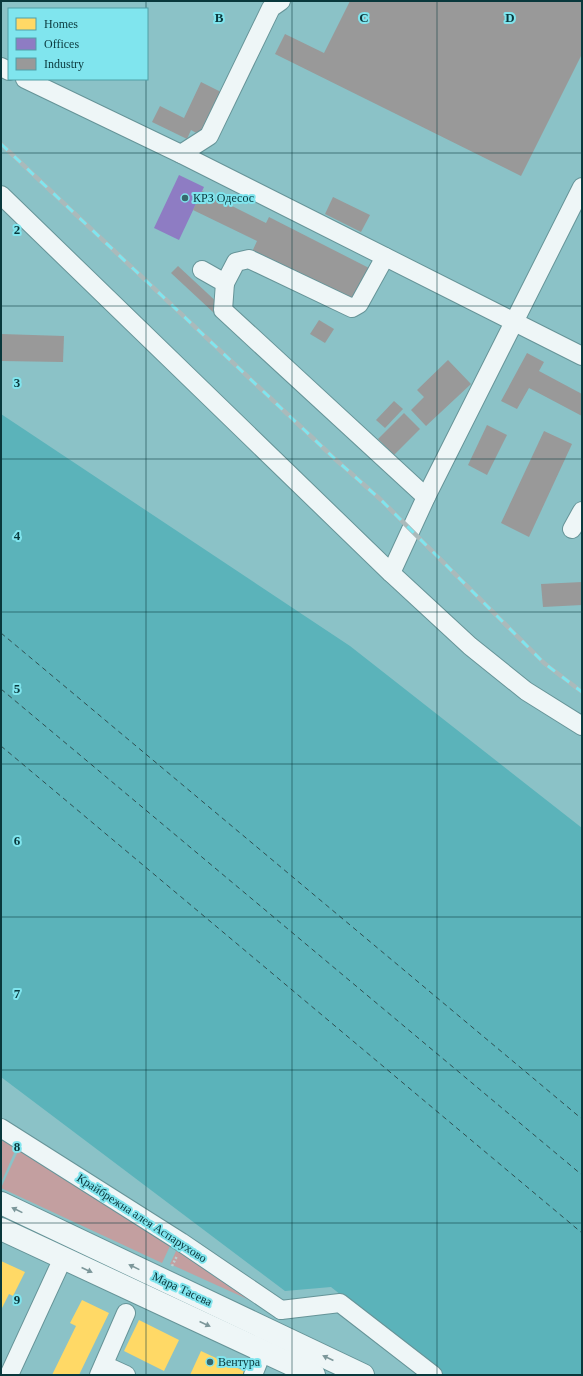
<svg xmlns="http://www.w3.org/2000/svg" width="583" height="1376" font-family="'Times New Roman',serif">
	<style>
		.green { fill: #c39fa0 }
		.water { fill: #5bb3ba }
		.homes { fill: #ffd966 }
		.offices { fill: #8e7cc3 }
		.industry { fill: #999 }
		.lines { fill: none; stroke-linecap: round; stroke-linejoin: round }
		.ferry { stroke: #2f4f51; stroke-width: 1; stroke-dasharray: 5 4; stroke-linecap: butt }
		.minor-casing { stroke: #669498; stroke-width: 20 }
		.major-casing { stroke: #669498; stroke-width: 24 }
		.path { stroke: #bbcecf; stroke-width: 2.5; stroke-dasharray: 2 2; stroke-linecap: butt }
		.minor { stroke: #eef6f7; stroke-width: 18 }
		.major { stroke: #eef6f7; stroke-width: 22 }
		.rail-casing { stroke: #aababb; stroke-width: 4.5 }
		.rail { stroke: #80e5ee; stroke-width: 3; stroke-dasharray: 9; stroke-linecap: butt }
		.oneway { fill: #7c979a }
		.grid { fill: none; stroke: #09383c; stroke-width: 1; stroke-opacity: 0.55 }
		.poi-dot { fill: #36686d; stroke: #80e5ee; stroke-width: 1.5 }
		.labels { text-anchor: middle; stroke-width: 4; stroke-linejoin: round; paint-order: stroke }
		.poi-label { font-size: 12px; fill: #09383c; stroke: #80e5ee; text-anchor: start }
		.street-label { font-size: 12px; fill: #09383c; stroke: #80e5ee }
		.grid-label { font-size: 13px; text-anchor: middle; font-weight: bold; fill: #09383c; stroke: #80e5ee; stroke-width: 4; stroke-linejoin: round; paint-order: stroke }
	</style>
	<rect width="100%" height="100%" fill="#8bc2c7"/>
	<!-- green -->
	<g class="green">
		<path d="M1,1131l17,13 -17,39z"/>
		<path d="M20,1147l150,99 -8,17 -161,-75z"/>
		<path d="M177,1249l88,58 -95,-43z"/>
	</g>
	<!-- water -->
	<path class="water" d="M1,414l349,232 232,182v547h-141l-110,-88 -46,4 -284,-214z"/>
	<!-- homes -->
	<g class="homes">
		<path d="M1,1261l24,11 -12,24 -4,-2 -8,16z"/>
		<path d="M82,1300l27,13 -30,62h-27l24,-49 -6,-3z"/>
		<path d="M139,1320l40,20 -15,31 -40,-20z"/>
		<path d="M201,1351l45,21 -1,3h-55z"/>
	</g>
	<!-- offices -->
	<path class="offices" d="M179,175l25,12 -25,53 -25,-12z"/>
	<!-- industry -->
	<g class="industry">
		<path d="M350,1h232v53l-61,122 -246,-122 10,-20 39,19z"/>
		<path d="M201,82l20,10 -21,43 -9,-5 -4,9 -35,-17 8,-16 24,12z"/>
		<path d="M202,191l64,32 3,-6 100,51 -19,35 -99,-49 6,-13 -64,-31z"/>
		<path d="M333,197l37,18 -9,17 -36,-18z"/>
		<path d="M178,266l42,39 -6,8 -43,-40z"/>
		<path d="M319,320l15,9 -9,14 -15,-9z"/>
		<path d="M1,334l63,2 -1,26 -62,-1z"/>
		<path d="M527,353l17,9 -5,9 43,23v22l-53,-28 -12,21 -16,-8z"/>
		<path d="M448,360l23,24 -45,42 -15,-16 13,-13 -7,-7z"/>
		<path d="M394,401l9,8 -18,19 -9,-8z"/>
		<path d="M404,413l16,16 -26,26 -16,-16z"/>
		<path d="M487,425l20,10 -20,40 -19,-10z"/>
		<path d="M544,431l28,13 -43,93 -28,-14z"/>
		<path d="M582,582v23l-39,2 -2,-23z"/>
	</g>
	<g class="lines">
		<!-- ferry -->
		<g class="ferry">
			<path d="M1,633l581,486"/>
			<path d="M1,689l581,486"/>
			<path d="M1,746l581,487"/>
		</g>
		<!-- minor casing -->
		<g class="minor-casing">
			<g id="minor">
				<path d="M1,67l8,4"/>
				<path d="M25,79l156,75 401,202"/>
				<path d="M181,154l28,-18 62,-128 10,-7"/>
				<path d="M1,195l390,378 79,73 56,45 56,35"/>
				<path d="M202,270l23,13 -2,27 203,187"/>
				<path d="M225,283l11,-21 13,-3 103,49 7,-4 26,-47"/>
				<path d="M572,529l10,-18"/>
				<path d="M391,573l35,-76 156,-310"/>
				<path d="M1,1128l180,114 100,68"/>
				<path d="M281,1310l59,-7 93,72"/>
				<path d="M104,1365l22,10"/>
				<path d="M9,1375l54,-117"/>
				<path d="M99,1375l27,-62"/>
				<path d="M253,1375l10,-25"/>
			</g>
		</g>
		<!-- major casing -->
		<g class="major-casing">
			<g id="major">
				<path d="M1,1203l362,172"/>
				<path d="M1,1229l313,146"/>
			</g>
		</g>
		<!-- path -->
		<path class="path" d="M172,1266l5,-10"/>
		<!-- minor -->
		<use href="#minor" class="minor"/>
		<!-- major -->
		<use href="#major" class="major"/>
		<!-- rail casing -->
		<g class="rail-casing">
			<path id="rail" d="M1,144l333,314 46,41 164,164 38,29"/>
		</g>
		<!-- rail -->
		<use href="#rail" class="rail"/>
	</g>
	<!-- one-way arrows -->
	<defs><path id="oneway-solid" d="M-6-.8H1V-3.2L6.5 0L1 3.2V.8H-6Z"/></defs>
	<g class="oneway">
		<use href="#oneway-solid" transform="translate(17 1210) rotate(-154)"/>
		<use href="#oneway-solid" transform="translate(134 1267) rotate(-154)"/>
		<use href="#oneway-solid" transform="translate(87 1270) rotate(25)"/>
		<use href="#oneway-solid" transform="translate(205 1324) rotate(25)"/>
		<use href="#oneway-solid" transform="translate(328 1358) rotate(-155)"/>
	</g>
	<!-- grid -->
	<path class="grid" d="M146,1v8M292,1v1374M437,1v1374M146,79v1296M1,153h581M1,306h581M1,459h581M1,612h581M1,764h581M1,917h581M1,1070h581M1,1223h581"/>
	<!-- markers -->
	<g class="poi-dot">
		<circle cx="185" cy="198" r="4"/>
		<circle cx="210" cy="1362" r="4"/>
	</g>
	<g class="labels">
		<!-- poi labels -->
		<g class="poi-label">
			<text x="193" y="202">КРЗ Одесос</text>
			<text x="218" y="1366">Вентура</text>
		</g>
		<!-- street labels -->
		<g class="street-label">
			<text transform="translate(142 1218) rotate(33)" y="4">Крайбрежна алея Аспарухово</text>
			<text transform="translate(182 1289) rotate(25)" y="4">Мара Тасева</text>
		</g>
	</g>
	<g class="grid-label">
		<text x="219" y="22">B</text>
		<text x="364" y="22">C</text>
		<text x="510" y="22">D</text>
		<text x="17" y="234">2</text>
		<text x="17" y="387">3</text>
		<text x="17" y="540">4</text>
		<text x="17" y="693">5</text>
		<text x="17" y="845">6</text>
		<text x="17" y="998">7</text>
		<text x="17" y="1151">8</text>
		<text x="17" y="1304">9</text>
	</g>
	<!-- border -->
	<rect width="583" height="1376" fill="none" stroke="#09383c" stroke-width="4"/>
	<!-- legend -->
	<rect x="8" y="8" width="140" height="72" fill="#80e5ee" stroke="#50a0a7"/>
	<rect x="16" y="18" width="20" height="12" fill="#ffd966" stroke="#50a0a7"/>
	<text x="44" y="28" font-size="12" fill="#09383c">Homes</text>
	<rect x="16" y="38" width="20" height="12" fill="#8e7cc3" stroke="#50a0a7"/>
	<text x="44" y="48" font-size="12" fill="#09383c">Offices</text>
	<rect x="16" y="58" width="20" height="12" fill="#999999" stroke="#50a0a7"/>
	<text x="44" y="68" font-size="12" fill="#09383c">Industry</text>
</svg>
